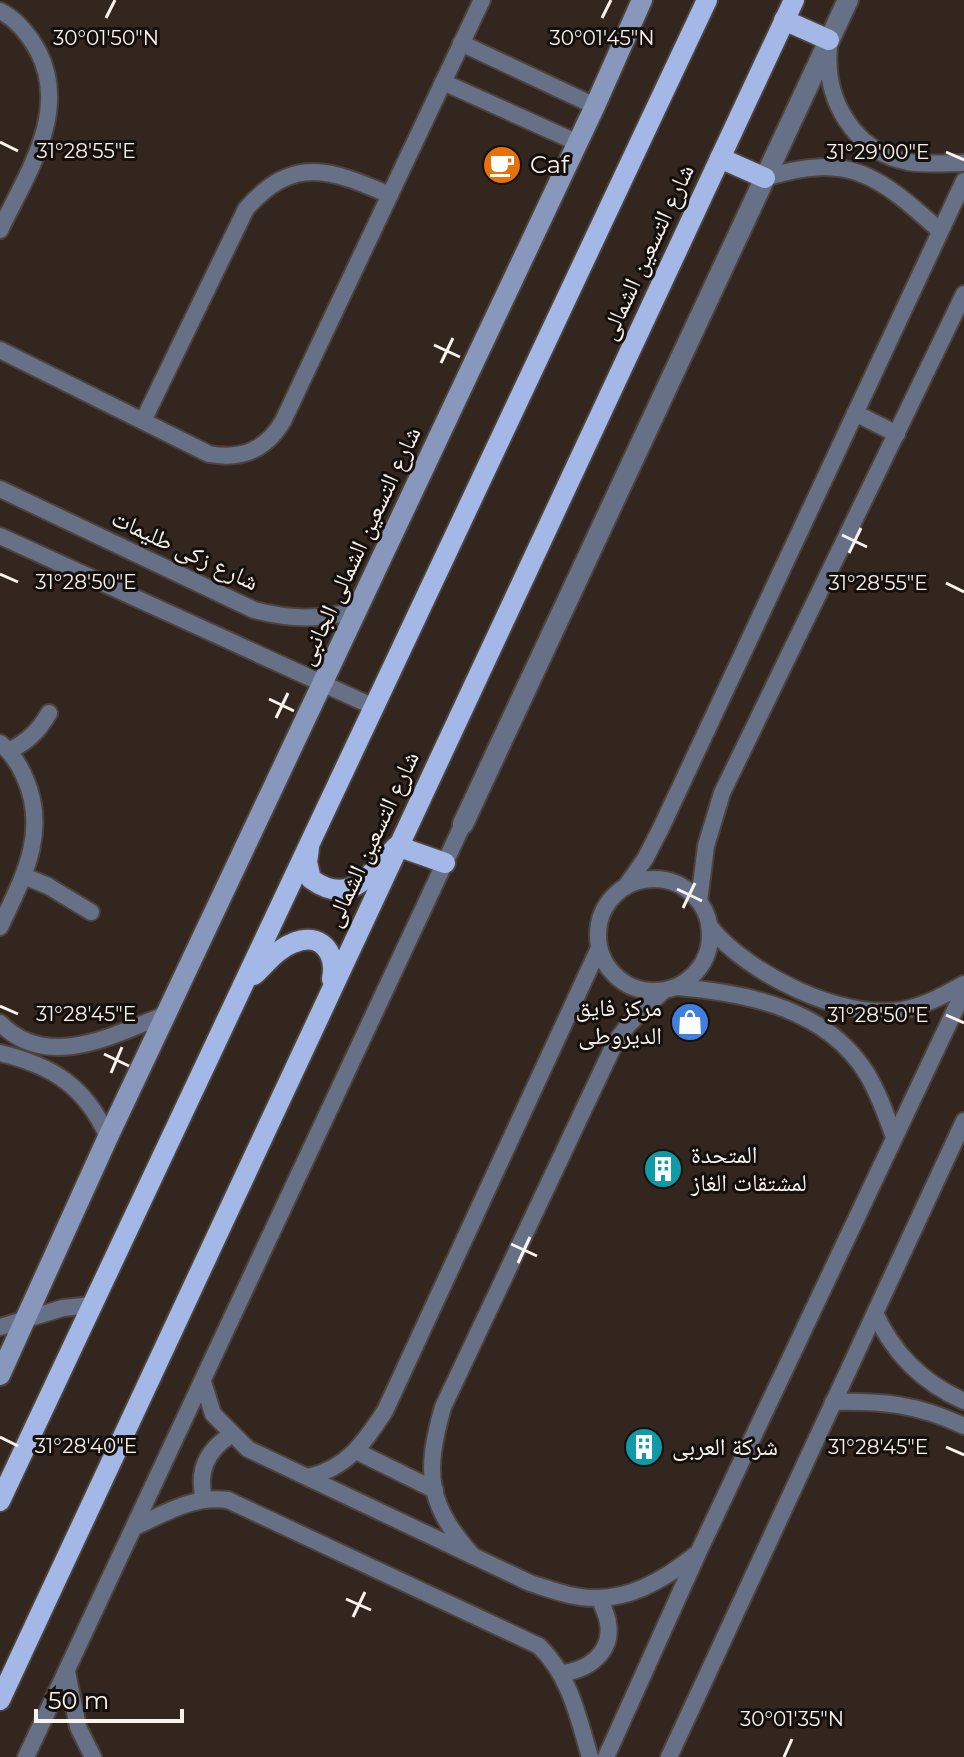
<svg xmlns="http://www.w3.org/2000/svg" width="964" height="1757" font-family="Montserrat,'Noto Naskh Arabic',sans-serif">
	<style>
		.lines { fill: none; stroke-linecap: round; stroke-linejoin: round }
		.minor-casing { stroke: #4e433c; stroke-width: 20 }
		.tertiary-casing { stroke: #4e433c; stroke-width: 24 }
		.secondary-casing { stroke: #4e433c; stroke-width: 24 }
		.primary-casing { stroke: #4e433c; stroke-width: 24 }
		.minor { stroke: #667087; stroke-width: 16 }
		.tertiary { stroke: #667087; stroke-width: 20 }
		.secondary { stroke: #8898bd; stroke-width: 20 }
		.primary { stroke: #a3b8e7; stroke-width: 20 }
		.ticks { fill: none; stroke: #faf2ed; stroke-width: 3 }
		.labels { text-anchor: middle; stroke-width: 6; stroke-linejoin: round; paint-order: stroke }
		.poi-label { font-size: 24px; fill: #faf2ed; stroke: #16100d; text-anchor: start }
		.street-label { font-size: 24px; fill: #faf2ed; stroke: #16100d }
		.ticks-label { font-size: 20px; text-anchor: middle; fill: #faf2ed; stroke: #16100d; stroke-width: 6; stroke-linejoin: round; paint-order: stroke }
	</style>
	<rect width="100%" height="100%" fill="#32261f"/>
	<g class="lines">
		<!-- minor casing -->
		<g class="minor-casing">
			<g id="minor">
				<path d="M0,11c16,8 29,24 38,40 32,61 -12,124 -38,179"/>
				<path d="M461,43l134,63"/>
				<path d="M829,47c-5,52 24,104 79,115 18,3 38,1 56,1"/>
				<path d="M443,82l135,61"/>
				<path d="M765,178c84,-27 114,-2 175,53"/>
				<path d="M0,350l209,104c33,6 57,-4 74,-33l199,-421"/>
				<path d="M855,413l42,21"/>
				<path d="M143,421l103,-212c48,-55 85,-39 144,-14"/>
				<path d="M0,489l254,121c37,10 67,10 104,0"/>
				<path d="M0,536l374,171"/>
				<path d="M0,743c12,10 19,21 25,35 24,54 -2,100 -25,149"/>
				<path d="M9,751c19,-10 29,-19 40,-38"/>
				<path d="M24,876l24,10 43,26"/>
				<circle cx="654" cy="935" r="56"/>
				<path d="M626,886l19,-27 16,-31 303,-647"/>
				<path d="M699,901l7,-55 16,-53 242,-499"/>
				<path d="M711,928c36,45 132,93 191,82 23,-4 42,-15 62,-26"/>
				<path d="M677,987c71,6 150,22 190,87 12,20 19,41 27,63"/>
				<path d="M0,1023c48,49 115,11 167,-9"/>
				<path d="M0,1053c53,13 85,33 108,84"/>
				<path d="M875,1313c18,40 48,70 89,88"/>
				<path d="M0,1327l63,-19 29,-3"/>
				<path d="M203,1382l10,32 35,35 282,134c22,7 45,16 68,15 36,0 71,-22 97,-43"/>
				<path d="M833,1402c51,-1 84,2 131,24"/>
				<path d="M356,1451l79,39"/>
				<path d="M308,1477c39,-9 56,-34 77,-66l214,-463"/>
				<path d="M204,1499c-7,-28 3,-49 27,-64"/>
				<path d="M135,1527c30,-14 59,-32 93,-27l311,146c31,30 39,71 51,111"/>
				<path d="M473,1556c-46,-52 -49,-82 -30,-149l172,-364 13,-18 35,-34"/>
				<path d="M67,1672l11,55 15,30"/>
				<path d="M561,1673c26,-2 52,-20 47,-50 -1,-8 -6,-17 -8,-25"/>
				<path d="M26,1757l437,-933"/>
				<path d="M606,1757l93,-206 265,-560"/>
				<path d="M669,1757l295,-636"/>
			</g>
		</g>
		<!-- tertiary casing -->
		<g class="tertiary-casing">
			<path id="tertiary" d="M463,824l385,-824"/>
		</g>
		<!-- secondary casing -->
		<g class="secondary-casing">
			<path id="secondary" d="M0,1375l108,-238 487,-1031 47,-106"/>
		</g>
		<!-- primary casing -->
		<g class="primary-casing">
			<g id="primary">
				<path d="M784,20l45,20"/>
				<path d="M720,158l45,20"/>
				<path d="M309,848l-2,14 4,17c40,29 59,-6 86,-33l48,17"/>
				<path d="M254,975c12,-11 23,-26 39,-32 28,-12 44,10 39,36"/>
				<path d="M0,1501l707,-1501"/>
				<path d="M0,1700l794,-1700"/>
			</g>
		</g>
		<!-- minor -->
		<use href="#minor" class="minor"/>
		<!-- tertiary -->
		<use href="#tertiary" class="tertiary"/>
		<!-- secondary -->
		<use href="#secondary" class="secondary"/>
		<!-- primary -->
		<use href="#primary" class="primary"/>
	</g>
	<!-- ticks -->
	<path class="ticks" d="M106,18l9,-18M602,18l9,-18M0,142l18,9M946,152l18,8M434,345l26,12M441,363l12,-25M842,535l25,12M849,553l12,-25M0,574l18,8M946,583l18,9M269,699l25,12M276,718l12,-25M677,889l25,12M683,908l12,-25M0,1006l18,8M946,1015l18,8M104,1054l25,12M111,1073l11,-26M511,1244l26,12M518,1263l12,-26M0,1437l18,9M946,1447l18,8M346,1599l25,11M353,1617l12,-25M784,1757l8,-18"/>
	<!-- icons -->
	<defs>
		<g id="cafe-disc" transform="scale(2)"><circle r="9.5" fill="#e8710a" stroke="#16100d"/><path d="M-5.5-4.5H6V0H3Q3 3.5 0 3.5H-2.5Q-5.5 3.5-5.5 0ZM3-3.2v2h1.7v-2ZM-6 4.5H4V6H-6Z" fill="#fff"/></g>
		<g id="shop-disc" transform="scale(2)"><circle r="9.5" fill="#3f7fe0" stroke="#16100d"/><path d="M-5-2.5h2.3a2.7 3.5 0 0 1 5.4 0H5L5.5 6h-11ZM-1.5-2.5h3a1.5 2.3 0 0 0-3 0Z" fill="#fff"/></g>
		<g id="building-disc" transform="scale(2)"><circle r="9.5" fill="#0f9aa8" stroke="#16100d"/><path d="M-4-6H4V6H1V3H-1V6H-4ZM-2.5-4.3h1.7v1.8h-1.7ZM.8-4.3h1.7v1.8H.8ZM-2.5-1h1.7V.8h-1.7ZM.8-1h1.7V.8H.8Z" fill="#fff"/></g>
	</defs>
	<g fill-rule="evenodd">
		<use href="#cafe-disc" x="502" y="165"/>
		<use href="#shop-disc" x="690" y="1022"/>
		<use href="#building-disc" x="663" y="1169"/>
		<use href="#building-disc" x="644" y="1447"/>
	</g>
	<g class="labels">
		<!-- poi labels -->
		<g class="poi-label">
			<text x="530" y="173">Caf</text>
			<text x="662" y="1016" text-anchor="end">مركز فايق<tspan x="662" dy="28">الديروطى</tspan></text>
			<text x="691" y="1163">المتحدة<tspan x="691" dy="28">لمشتقات الغاز</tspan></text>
			<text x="672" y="1455">شركة العربى</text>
		</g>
		<!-- street labels -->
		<g class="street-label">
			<text transform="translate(647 252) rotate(-65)" y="8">شارع التسعين الشمالى</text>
			<text transform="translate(359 546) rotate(-65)" y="8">شارع التسعين الشمالى الجانبى</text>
			<text transform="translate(185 550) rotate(25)" y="8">شارع زكى طليمات</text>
			<text transform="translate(372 839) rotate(-65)" y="8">شارع التسعين الشمالى</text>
		</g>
	</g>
	<g class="ticks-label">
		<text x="106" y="45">30°01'50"N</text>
		<text x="602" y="45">30°01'45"N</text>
		<text x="86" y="158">31°28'55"E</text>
		<text x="878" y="159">31°29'00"E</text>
		<text x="86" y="589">31°28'50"E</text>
		<text x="878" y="590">31°28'55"E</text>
		<text x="86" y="1021">31°28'45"E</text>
		<text x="878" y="1022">31°28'50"E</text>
		<text x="86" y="1453">31°28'40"E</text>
		<text x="878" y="1454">31°28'45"E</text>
		<text x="792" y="1726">30°01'35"N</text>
	</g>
	<!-- scale -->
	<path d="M36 1709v12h146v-12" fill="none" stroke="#faf2ed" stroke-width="4"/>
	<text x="48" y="1709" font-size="24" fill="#faf2ed" stroke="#16100d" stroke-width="6" paint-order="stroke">50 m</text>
</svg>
